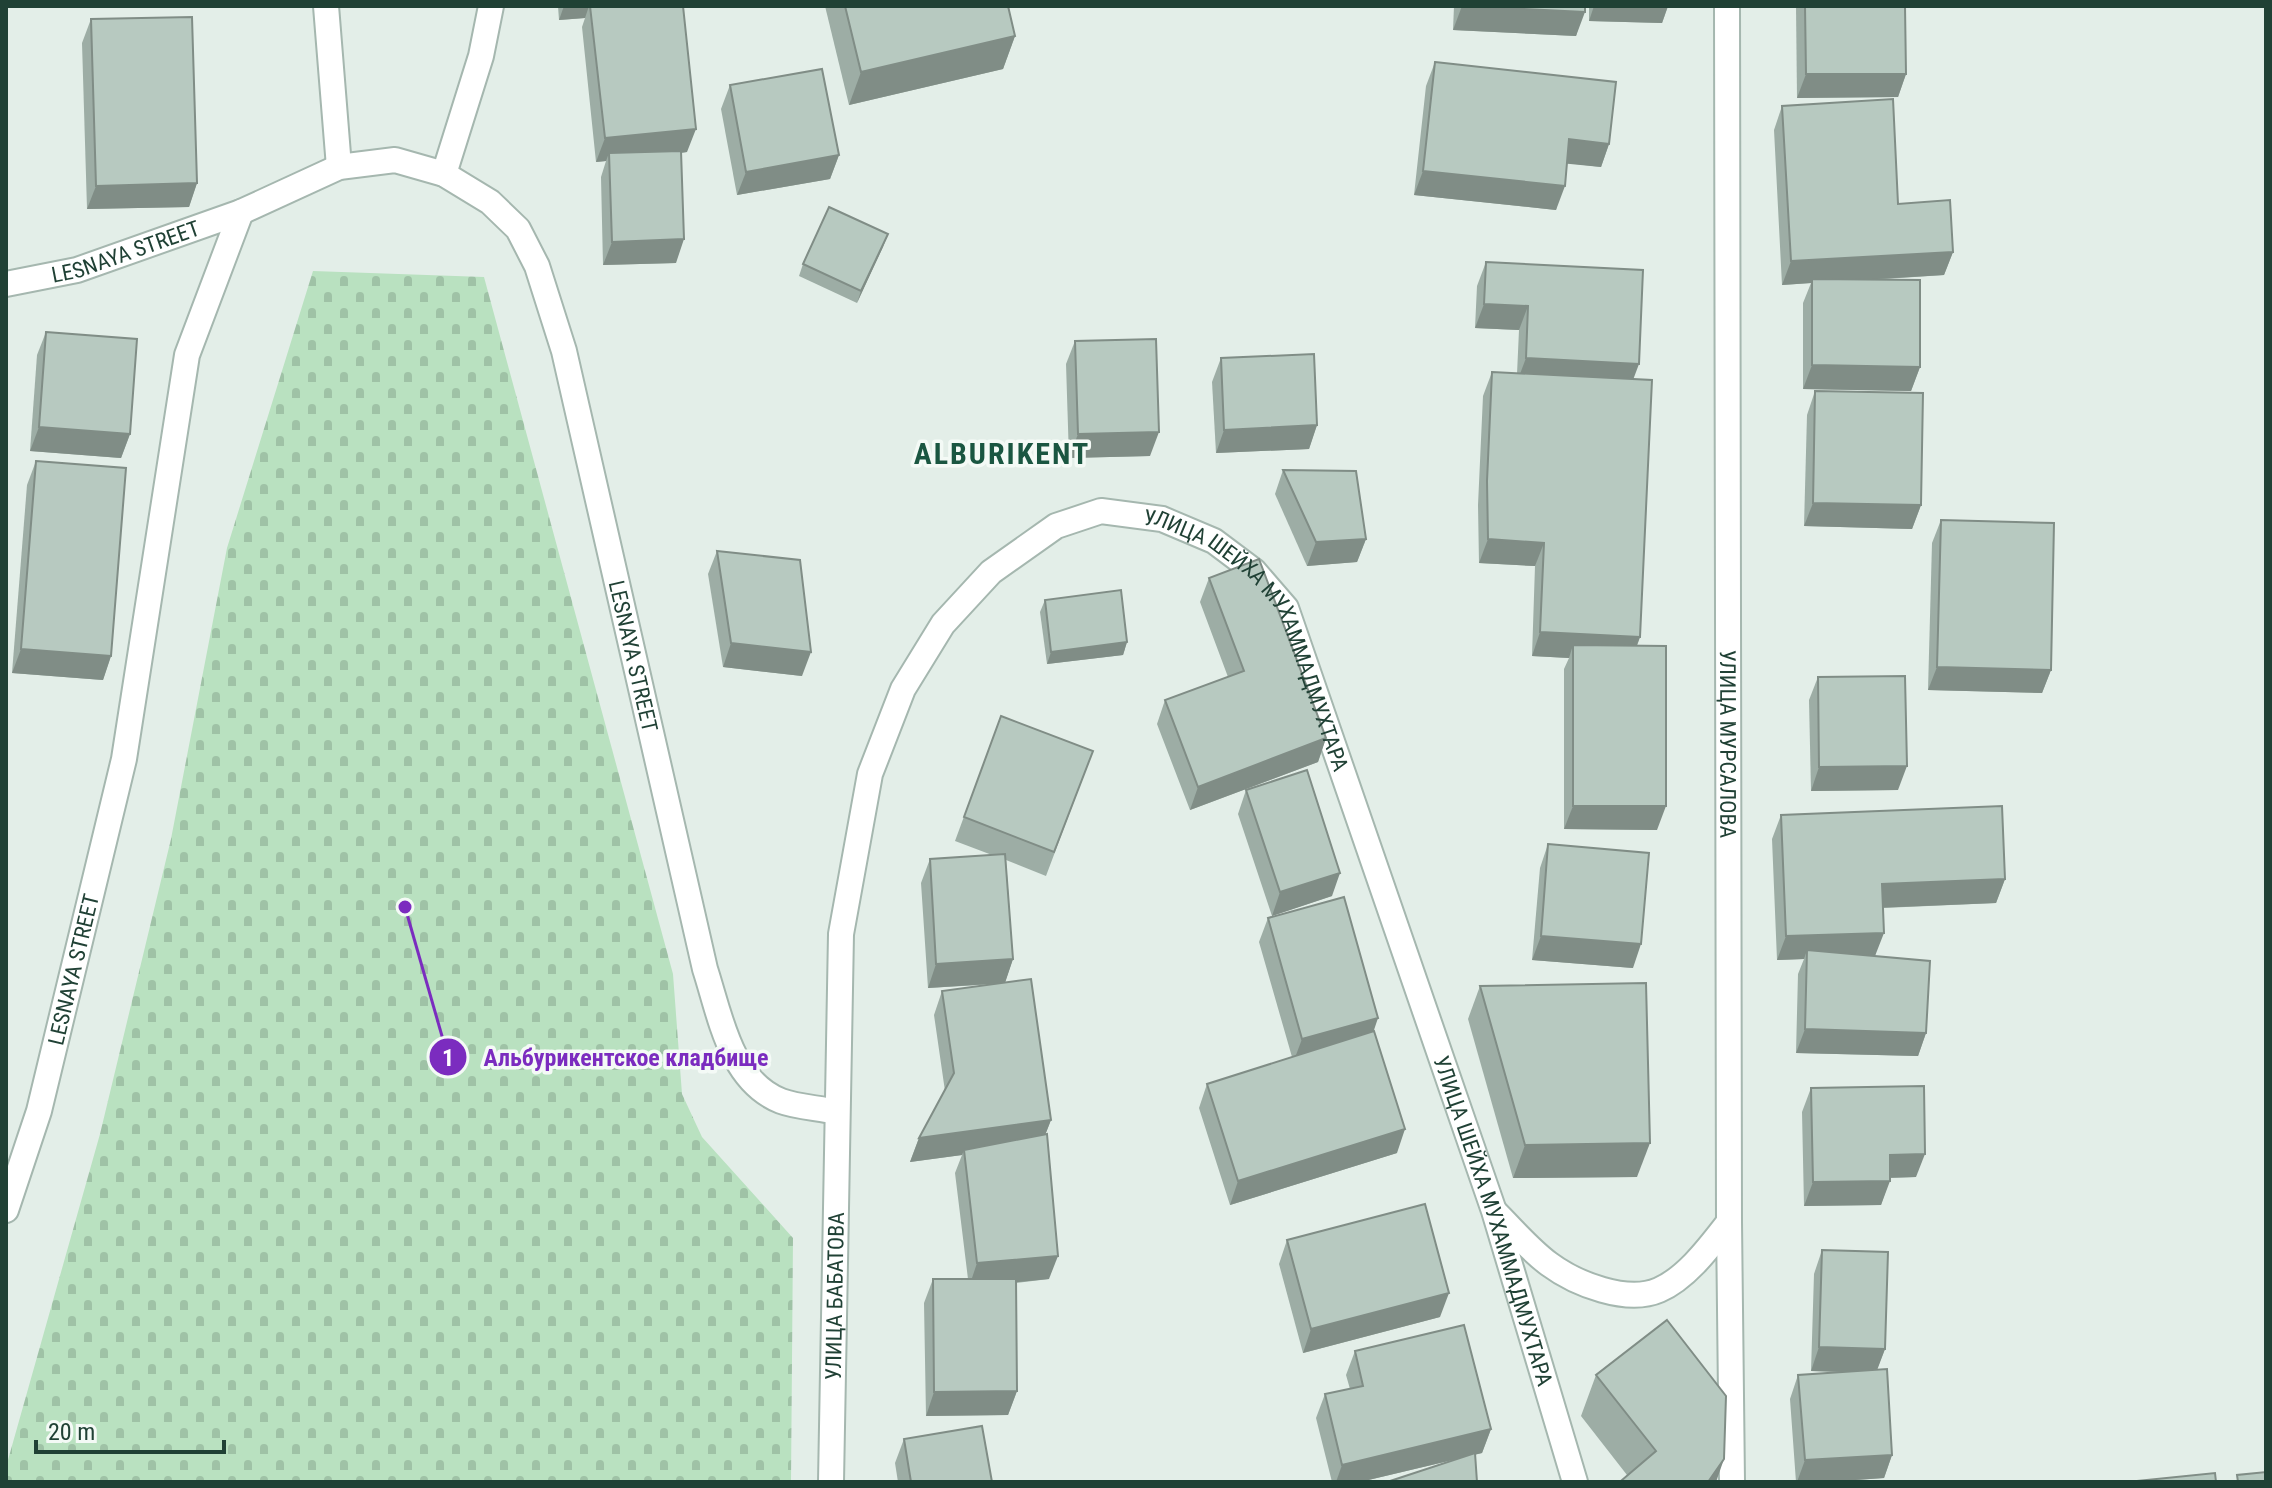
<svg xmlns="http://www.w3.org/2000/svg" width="2272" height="1488" font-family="'Roboto Condensed',sans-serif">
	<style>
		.cemetery { fill: url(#cemetery-stones) }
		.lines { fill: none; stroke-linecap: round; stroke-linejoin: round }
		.minor-casing { stroke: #a5b7af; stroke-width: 28 }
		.minor { stroke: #fff; stroke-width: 24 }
		.wall { fill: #9dada5 }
		.shaded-wall { fill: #808d86 }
		.building { fill: #b7c9c0; stroke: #808d86; stroke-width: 2 }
		.labels { text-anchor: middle; stroke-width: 7; stroke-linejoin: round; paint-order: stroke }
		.street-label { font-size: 22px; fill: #204135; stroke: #f4faf6 }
		.district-label { font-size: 30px; font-weight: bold; letter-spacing: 2px; fill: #1a5641; stroke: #f4faf6 }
		.leader { fill: none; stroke: #7b2cbf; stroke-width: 3 }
		.callout-dot { fill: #7b2cbf; stroke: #f4faf6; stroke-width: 3 }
		.mark-label { font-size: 24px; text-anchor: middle; font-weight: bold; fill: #fff }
		.callout-label { font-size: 24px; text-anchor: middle; font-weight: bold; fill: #7b2cbf; stroke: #f4faf6; stroke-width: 7; stroke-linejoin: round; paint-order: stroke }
	</style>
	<defs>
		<pattern id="cemetery-stones" width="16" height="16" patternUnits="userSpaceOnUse" patternTransform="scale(2)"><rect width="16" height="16" fill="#b9e1c0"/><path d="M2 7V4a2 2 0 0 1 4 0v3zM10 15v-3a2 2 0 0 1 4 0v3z" fill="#9fc2a6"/></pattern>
	</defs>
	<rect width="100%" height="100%" fill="#e3eee8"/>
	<!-- cemetery -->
	<path class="cemetery" d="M313,271l171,6 189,697 9,120 20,43 91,101 -2,244h-785v-15l94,-333 71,-295 56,-291z"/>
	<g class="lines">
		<!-- minor casing -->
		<g class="minor-casing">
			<g id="minor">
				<path d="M326,6l13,161"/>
				<path id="s1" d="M1727,6l2,1216 3,260"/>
				<path d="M444,174l37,-118 10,-50"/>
				<path id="s2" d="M6,284l71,-14 164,-58 98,-45 56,-7 49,14 46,28 28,27 19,37 27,85 141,618c15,46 25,112 76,132 16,6 38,7 55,11"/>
				<path id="s3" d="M6,1210l33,-99 85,-352 63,-404 54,-143"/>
				<path d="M1496,1213c17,17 34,37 53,51 27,20 78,40 110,26 28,-12 52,-45 70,-68"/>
				<path id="s4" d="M831,1482l10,-548 29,-160 33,-85 40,-65 48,-52 65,-46 45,-15 61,8 52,22 40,30 32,37 208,603 81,271"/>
			</g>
		</g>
		<!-- minor -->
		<use href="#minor" class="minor"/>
	</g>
	<!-- wall -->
	<g class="wall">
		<path d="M558,6h125l4,146 -6,1 -5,110 -73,2 -2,-88 5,-16 -10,1 -14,-135 3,-9 -26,2z"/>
		<path d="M825,6h183l7,30 -12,33 -154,36z"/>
		<path d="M1454,6h131l-9,30 -123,-6z"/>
		<path d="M1589,6h79l-6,17 -73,-2z"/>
		<path d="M1796,6h109l1,68 -8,23 -101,1z"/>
		<path d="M91,19l106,164 -8,24 -102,2 -5,-166z"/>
		<path d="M1435,62l174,82 -8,23 -34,-4 -11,47 -142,-15 12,-109z"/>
		<path d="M730,85l109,70 -9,24 -93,16 -16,-86z"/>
		<path d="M1782,106l116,98 55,48 -9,23 -74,5 50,87 -9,24 -108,-2v-86l8,-20 -29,2 -8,-155z"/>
		<path d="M888,234l-31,69 -58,-27 4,-12z"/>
		<path d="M1486,262l147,117 7,258 -3,9 20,184 -93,-1v-160l5,-11 -37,-2 3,-90 -56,-3 -1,-58 5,-109 9,-24 25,2 2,-44 -44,-2 2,-42z"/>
		<path d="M46,332l84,102 -9,24 -91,-7 7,-96z"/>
		<path d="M1075,341l75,115 -81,2 -3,-94z"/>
		<path d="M1221,358l96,67 -8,24 -93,4 -4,-71z"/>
		<path d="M1815,391l106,114 -9,24 -108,-3 3,-111z"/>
		<path d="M36,461l75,195 -8,24 -91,-7 15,-188z"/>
		<path d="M1283,470l83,69 -9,23 -50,4 -32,-72z"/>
		<path d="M1941,520l110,150 -9,23 -114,-3 4,-147z"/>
		<path d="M717,551l85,125 -79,-9 -15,-93z"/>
		<path d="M1209,578l117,160 -8,24 -128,48 -33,-86 8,-24 63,-23 -28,-75z"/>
		<path d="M1045,600l82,42 -4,13 -76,9 -7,-52z"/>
		<path d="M1818,677l80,113 -87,1 -2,-91z"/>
		<path d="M1001,716l92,35 -47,125 -40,-16 7,99 -8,23 46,138 -6,15 4,144 -33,4 1,108 -9,24 -82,1 -2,-113 9,-24h35l-13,-106 7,-18 -52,7 9,-24 26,-47 -11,-76 8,-24 54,-7 -68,4 -7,-105 9,-24 62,-4 -37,-14z"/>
		<path d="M1246,790l86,106 -60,20 -34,-102z"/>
		<path d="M1781,815l224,64 -9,24 -113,5 -8,48 51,77 -8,23 -122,-3 2,-79 6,-15 -27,1 -5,-121z"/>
		<path d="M1548,844l85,124 -101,-8 8,-92z"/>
		<path d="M1268,918l106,113 23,122 -167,52 -31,-97 8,-24 85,-27 -33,-115z"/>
		<path d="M1480,986l157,191 -124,1 -45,-159z"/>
		<path d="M1811,1088l105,89 -26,1 -9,27 -77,1 -2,-94z"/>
		<path d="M1287,1240l153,77 -137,36 -24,-89z"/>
		<path d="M1822,1250l63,99 -8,20 15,86 -8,23 -57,4h-31l-6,-83 8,-24 47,-3 -34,-1 3,-97z"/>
		<path d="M1355,1351l136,78 -9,24 -122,29h-28l-16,-64 9,-24 25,-5 -4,-14z"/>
		<path d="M1596,1375l120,107h-95l6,-7 -46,-59z"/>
		<path d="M904,1439l88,43h-94l-3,-19z"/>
	</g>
	<!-- shaded-wall -->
	<g class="shaded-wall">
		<path d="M564,6h25l-4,12 -26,2z"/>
		<path d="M1462,6l123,6 -9,24 -123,-6z"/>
		<path d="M1594,6h74l-6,17 -73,-2z"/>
		<path d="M1015,36l-12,33 -154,36 12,-33z"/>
		<path d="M1806,74h100l-8,23 -101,1z"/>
		<path d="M696,129l-9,23 -78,9v-8l-3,8 -10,1 9,-24z"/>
		<path d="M1569,139l40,5 -8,23 -41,-4z"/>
		<path d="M839,155l-9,24 -93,16 9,-23z"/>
		<path d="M1423,171l142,15 -9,24 -142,-15z"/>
		<path d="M197,183l-8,24 -102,2 9,-23z"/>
		<path d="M888,234l-5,13 -26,56 4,-12z"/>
		<path d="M684,239l-8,24 -73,2 9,-23z"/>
		<path d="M1953,252l-9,23 -132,8v-4l-1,4 -29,2 9,-24z"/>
		<path d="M1484,304l44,2 -9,24 -44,-2z"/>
		<path d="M1526,358l113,6 -9,24 -113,-6z"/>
		<path d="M1812,365l108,2 -9,24 -108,-2z"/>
		<path d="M1317,425l-8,24 -93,4 8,-23z"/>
		<path d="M39,427l91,7 -9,24 -91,-7z"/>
		<path d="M1159,432l-9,24 -81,2 9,-24z"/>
		<path d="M1813,503l108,2 -9,24 -108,-3z"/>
		<path d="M1366,539l-9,23 -50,4 9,-24z"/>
		<path d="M1488,539l56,4 -9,23 -56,-3z"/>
		<path d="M1540,632l100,5 -9,23 -58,-15 -4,13 -37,-2z"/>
		<path d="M1127,642l-4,13 -76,9 4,-12z"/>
		<path d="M731,643l80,9 -9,24 -79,-9z"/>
		<path d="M21,649l90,7 -8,24 -91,-7z"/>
		<path d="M1937,667l114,3 -9,23 -114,-3z"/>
		<path d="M1326,738l-8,24 -128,48 8,-23z"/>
		<path d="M1907,766l-9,24 -87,1 8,-24z"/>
		<path d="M1573,806h93l-9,24 -93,-1z"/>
		<path d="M1340,873l-8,23 -60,20 8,-24z"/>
		<path d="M2005,879l-9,24 -122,5 8,-24z"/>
		<path d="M1884,933l-9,23 -68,-6 -3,9 -27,1 9,-24z"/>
		<path d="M1541,936l100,8 -8,24 -101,-8z"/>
		<path d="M1013,959l-8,24 -77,5 8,-24z"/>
		<path d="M1378,1018l-8,24 -77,21 9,-24z"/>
		<path d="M1805,1029l121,4 -8,23 -122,-3z"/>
		<path d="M1051,1120l-9,23 -78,7 -2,5 -52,7 9,-24z"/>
		<path d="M1405,1129l-8,24 -167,52 8,-24z"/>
		<path d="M1650,1143l-13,34 -124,1 12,-33z"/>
		<path d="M1925,1154l-9,23 -35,1 9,-23z"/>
		<path d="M1890,1181l-9,24 -77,1 9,-24z"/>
		<path d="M1058,1256l-9,23 -80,8 8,-24z"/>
		<path d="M1449,1293l-9,24 -137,36 8,-24z"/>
		<path d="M1819,1347l66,2 -9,24 -65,-2z"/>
		<path d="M1017,1391l-9,24 -82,1 8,-24z"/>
		<path d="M1491,1429l-9,24 -122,29h-24l6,-17z"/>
		<path d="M1892,1455l-8,23 -57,4h-30l8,-22z"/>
		<path d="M1724,1459l-8,23h-8z"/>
	</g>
	<!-- building -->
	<g class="building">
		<path d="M590,6h93l13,123 -91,9z"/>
		<path d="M845,6h163l7,30 -154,36z"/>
		<path d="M1462,6h123v6z"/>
		<path d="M1805,6h100l1,68h-100z"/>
		<path d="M192,17l5,166 -101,3 -5,-167z"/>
		<path d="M1435,62l181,20 -7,62 -40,-5 -4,47 -142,-15z"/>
		<path d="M822,69l17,86 -93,17 -16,-87z"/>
		<path d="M1893,99l5,105 52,-4 3,52 -162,9 -9,-155z"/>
		<path d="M681,151l3,88 -72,3 -3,-89z"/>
		<path d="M829,207l59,27 -27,57 -58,-27z"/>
		<path d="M1486,262l157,8 -4,94 -113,-6 2,-52 -44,-2z"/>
		<path d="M1812,279l108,1v87l-108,-2z"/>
		<path d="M46,332l91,7 -7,95 -91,-7z"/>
		<path d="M1156,339l3,93 -81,2 -3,-93z"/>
		<path d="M1314,354l3,71 -93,5 -3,-72z"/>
		<path d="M1492,372l160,8 -12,257 -100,-5 4,-89 -56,-4 -1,-58z"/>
		<path d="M1815,391l108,2 -2,112 -108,-2z"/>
		<path d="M36,461l90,7 -15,188 -90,-7z"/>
		<path d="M1283,470l73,1 10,68 -50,3z"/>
		<path d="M1941,520l113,3 -3,147 -114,-3z"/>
		<path d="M717,551l83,9 11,92 -80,-9z"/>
		<path d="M1259,559l67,179 -128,49 -33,-87 79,-29 -35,-93z"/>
		<path d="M1121,590l6,52 -76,10 -6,-52z"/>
		<path d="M1573,645l93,1v160h-93z"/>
		<path d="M1905,676l2,90 -88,1 -1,-90z"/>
		<path d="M1001,716l92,35 -39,101 -90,-35z"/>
		<path d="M1307,770l33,103 -60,19 -34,-102z"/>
		<path d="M2002,806l3,73 -123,5 2,49 -98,3 -5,-121z"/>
		<path d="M1548,844l101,9 -8,91 -100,-8z"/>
		<path d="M1005,854l8,105 -77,5 -6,-105z"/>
		<path d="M1344,897l34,121 -76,21 -34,-121z"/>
		<path d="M1807,950l123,11 -4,72 -121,-4z"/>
		<path d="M1031,979l20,141 -132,18 35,-65 -12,-82z"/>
		<path d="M1646,983l4,160 -125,2 -45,-159z"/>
		<path d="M1374,1031l31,98 -167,52 -31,-97z"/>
		<path d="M1924,1086l1,68 -35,1v26l-77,1 -2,-94z"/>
		<path d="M1047,1134l11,122 -81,7 -13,-113z"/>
		<path d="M1425,1204l24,89 -138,36 -24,-89z"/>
		<path d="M1822,1250l66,2 -3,97 -66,-2z"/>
		<path d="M933,1279h83l1,112 -83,1z"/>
		<path d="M1667,1320l59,76 -2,63 -16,23h-84l-2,-2 34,-29 -60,-76z"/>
		<path d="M1464,1325l27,104 -149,36 -17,-71 38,-8 -8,-35z"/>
		<path d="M1887,1369l5,86 -87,5 -7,-85z"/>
		<path d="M982,1426l10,56h-81l-7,-43z"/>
		<path d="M1475,1453l2,29h-90z"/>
		<path d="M2266,1472v10h-28l-1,-7z"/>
		<path d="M2215,1473l1,9h-89z"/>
	</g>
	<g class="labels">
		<!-- street labels -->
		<g class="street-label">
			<text dy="8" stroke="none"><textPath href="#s2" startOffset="124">LESNAYA STREET</textPath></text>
			<text dy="8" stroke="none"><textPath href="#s4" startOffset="1292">УЛИЦА ШЕЙХА МУХАММАДМУХТАРА</textPath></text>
			<text dy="8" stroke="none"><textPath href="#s2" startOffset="998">LESNAYA STREET</textPath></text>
			<text dy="8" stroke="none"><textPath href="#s1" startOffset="738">УЛИЦА МУРСАЛОВА</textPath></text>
			<text dy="8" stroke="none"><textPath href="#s3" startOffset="250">LESNAYA STREET</textPath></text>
			<text dy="8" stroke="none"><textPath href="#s4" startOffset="1940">УЛИЦА ШЕЙХА МУХАММАДМУХТАРА</textPath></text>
			<text dy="8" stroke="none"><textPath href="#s4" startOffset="186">УЛИЦА БАБАТОВА</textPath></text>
		</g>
		<!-- district labels -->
		<g class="district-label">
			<text x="1002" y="464">ALBURIKENT</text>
		</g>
	</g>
	<!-- callouts -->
	<path class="leader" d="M405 907L448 1057"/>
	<g class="callout-dot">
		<circle cx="405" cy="907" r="8"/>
		<circle cx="448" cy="1057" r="20"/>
	</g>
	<g class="mark-label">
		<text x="448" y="1066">1</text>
	</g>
	<g class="callout-label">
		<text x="626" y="1066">Альбурикентское кладбище</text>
	</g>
	<!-- border -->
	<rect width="2272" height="1488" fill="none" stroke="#204135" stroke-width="16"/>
	<!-- scale -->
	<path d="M36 1440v12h188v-12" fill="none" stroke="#204135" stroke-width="4"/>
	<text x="48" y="1440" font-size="24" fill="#204135" stroke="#f4faf6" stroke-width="6" paint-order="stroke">20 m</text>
</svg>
